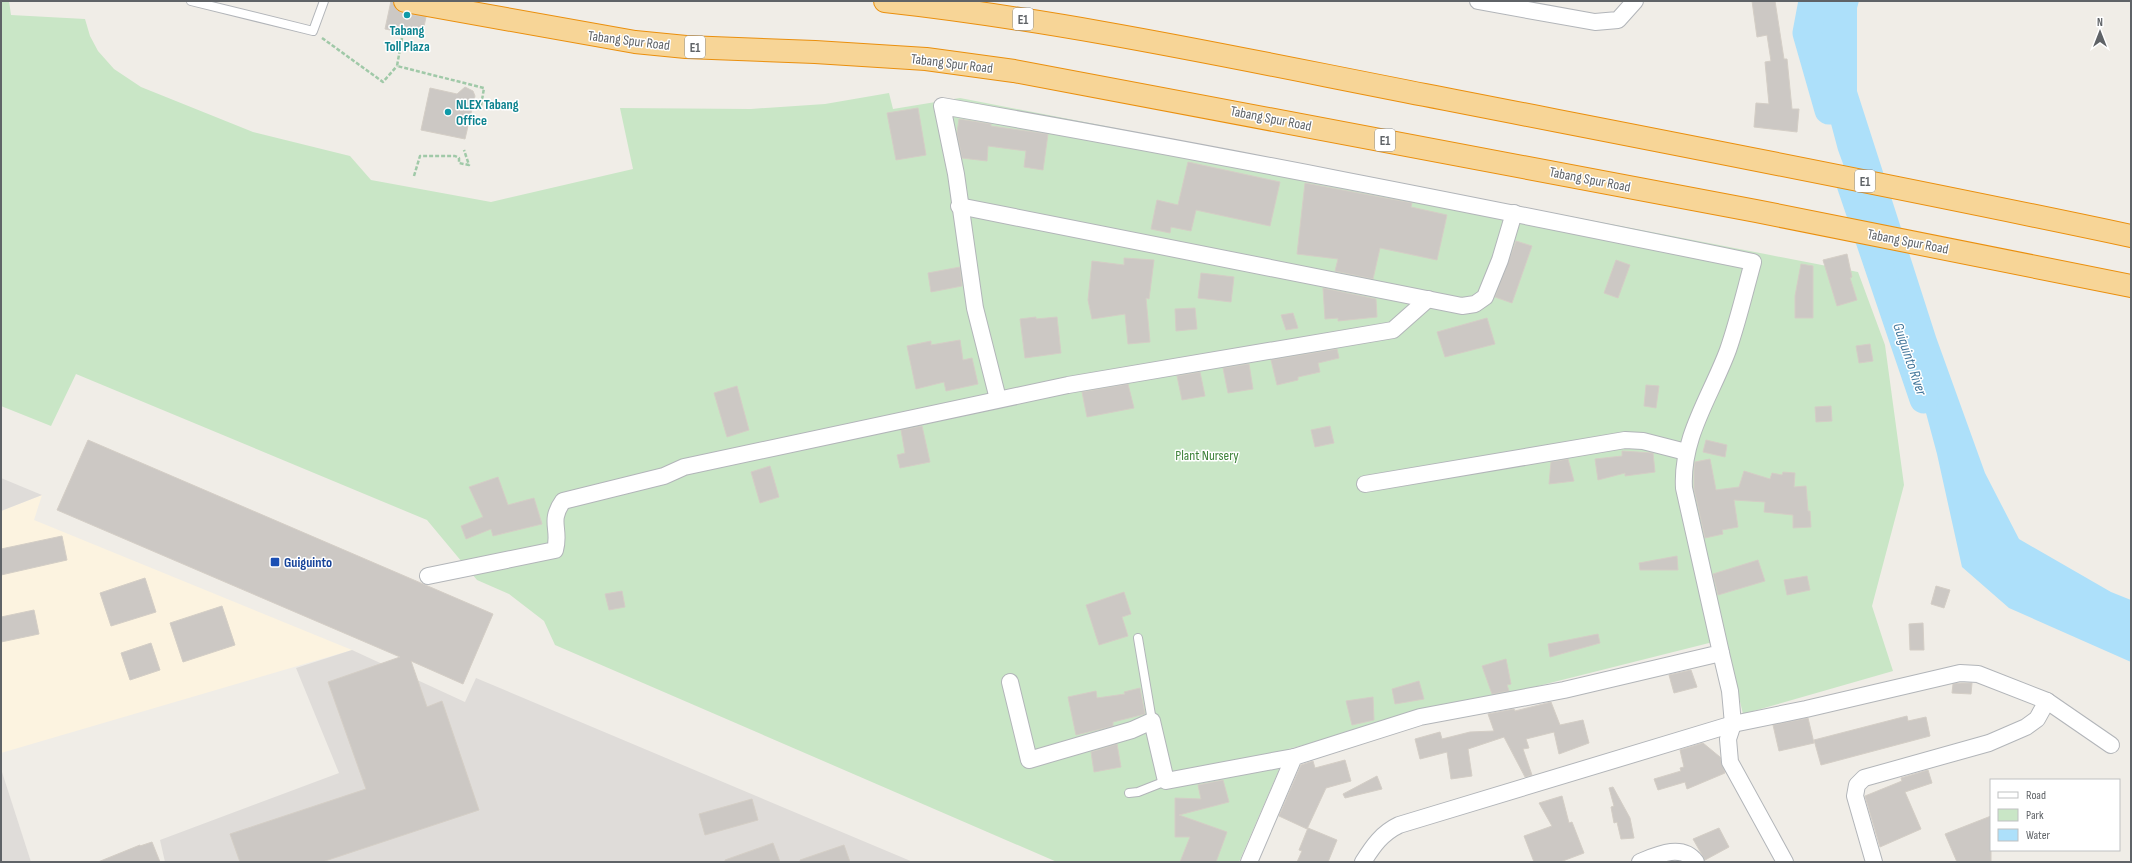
<svg xmlns="http://www.w3.org/2000/svg" width="2132" height="863" font-family="'Sofia Sans Condensed',sans-serif">
	<style>
		.commercial { fill: #fcf3e0 }
		.industrial { fill: #dfdcd9 }
		.green { fill: #c9e6c6 }
		.water { fill: #ade0fa }
		.lines { fill: none; stroke-linecap: round; stroke-linejoin: round }
		.river { stroke: #ade0fa; stroke-width: 29 }
		.building { fill: #ccc8c4; stroke: #d4cec6 }
		.service-casing { stroke: #b2b5b9; stroke-width: 10 }
		.minor-casing { stroke: #b2b5b9; stroke-width: 18 }
		.motorway-casing { stroke: #ea8f0d; stroke-width: 24 }
		.path { stroke: #a0c9a8; stroke-width: 2.5; stroke-dasharray: 4 2; stroke-linecap: butt }
		.service { stroke: #fff; stroke-width: 8 }
		.minor { stroke: #fff; stroke-width: 16 }
		.motorway { stroke: #f7d597; stroke-width: 22 }
		.culture-dot { fill: #0f9aa8; stroke: #fff; stroke-width: 1.5 }
		.transit-dot { fill: #1a4fb4; stroke: #fff; stroke-width: 1.5 }
		.labels { text-anchor: middle; stroke-width: 3; stroke-linejoin: round; paint-order: stroke }
		.shield { fill: #fff; stroke: #8f9295; stroke-width: 1 }
		.shield-label { font-size: 13px; font-weight: bold; fill: #5f6367 }
		.culture-label { font-size: 14px; font-weight: bold; fill: #0d838f; stroke: #fff }
		.street-label { font-size: 14px; fill: #5f6367; stroke: #fff }
		.park-label { font-size: 14px; fill: #3e823a; stroke: #fff }
		.transit-label { font-size: 14px; font-weight: bold; fill: #164399; stroke: #fff; text-anchor: start }
		.water-label { font-size: 15px; font-style: italic; fill: #43779b; stroke: #fff }
	</style>
	<rect width="100%" height="100%" fill="#f0ede7"/>
	<!-- commercial -->
	<path class="commercial" d="M42,495l-8,25 318,130 -351,103v-242z"/>
	<!-- industrial -->
	<g class="industrial">
		<path d="M1,478l41,17 -41,16z"/>
		<path d="M352,650l113,52 11,-24 437,184h-748l-5,-22 179,-67 -43,-105z"/>
		<path d="M1,769l30,93h-30z"/>
	</g>
	<!-- green -->
	<path class="green" d="M1,1h8l2,14 74,4 5,17 8,15 16,18 27,18 112,45 97,24 21,24 120,22 142,-33 -13,-61 131,1 74,-5 64,-11 4,16 67,-11 898,174 27,73 19,140 -32,121 21,65 -150,43 -18,-75 -437,110 -49,113h-182l-502,-217 -11,-24 -35,-27 -32,-14 -50,-60 -351,-146 -25,52 -50,-20z"/>
	<!-- water -->
	<path class="water" d="M1818,1h41l-2,7v83l79,246 49,136 34,66 92,53 20,8v62l-122,-54 -47,-41 -25,-113 -33,-123 -66,-181 -20,-75 -3,-56z"/>
	<g class="lines">
		<!-- river -->
		<g class="river">
			<path d="M1813,1l-6,32 22,77"/>
			<path d="M1849,178l75,221"/>
		</g>
	</g>
	<!-- building -->
	<g class="building">
		<path d="M391,1h2l4,9 5,3 24,4 -4,19 -37,-7z"/>
		<path d="M1752,1h23l9,58h3l5,50h7l-2,23 -43,-5 2,-24 13,1 -4,-42 6,-1 -4,-26 -10,2z"/>
		<path d="M465,87l8,4 2,5 -10,43 -44,-9 9,-42 27,6z"/>
		<path d="M918,108l8,47 -30,5 -9,-47z"/>
		<path d="M959,119l32,5v2l57,8 -5,36 -19,-3 2,-16 -38,-5 -1,15 -25,-3 -5,-25z"/>
		<path d="M1188,162l92,20 -10,44 -74,-16 -5,21 -20,-4 -1,6 -19,-4 6,-29 21,5z"/>
		<path d="M1305,183l107,20 -1,4 36,8 -10,45 -57,-12 -7,31 -38,-8 3,-12 -41,-5z"/>
		<path d="M1516,241l16,5 -20,57 -17,-6z"/>
		<path d="M1847,254l5,23 -2,1 7,22 -20,6 -14,-46z"/>
		<path d="M1124,258l30,2 -5,39 -3,-1 4,44 -22,2 -3,-30 -33,5 -4,-19 4,-39 32,4z"/>
		<path d="M1616,260l14,5 -12,33 -14,-5z"/>
		<path d="M1801,264l12,2v52h-18v-22z"/>
		<path d="M960,267l2,19 -31,6 -3,-19z"/>
		<path d="M1201,273l33,4 -3,25 -33,-4z"/>
		<path d="M1323,288l53,11 1,18 -39,4v-3l-13,1z"/>
		<path d="M1195,308l2,21 -21,2 -1,-22z"/>
		<path d="M1293,313l5,15 -12,2 -5,-15z"/>
		<path d="M1036,317v2l21,-2 4,36 -36,5 -5,-39z"/>
		<path d="M1487,318l8,26 -50,13 -8,-25z"/>
		<path d="M960,340l3,20 9,-2 6,26 -32,7 -2,-9 -28,7 -9,-43 24,-5v4z"/>
		<path d="M1870,344l3,17 -14,2 -3,-17z"/>
		<path d="M1337,349l2,9 -21,5 2,9 -22,5v3l-21,5 -6,-25z"/>
		<path d="M1249,364l4,25 -25,4 -5,-25z"/>
		<path d="M1200,372l5,24 -23,4 -5,-24z"/>
		<path d="M1128,384l6,24 -47,9 -5,-25z"/>
		<path d="M1646,385l13,1 -3,22 -12,-2z"/>
		<path d="M737,386l12,44 -22,7 -13,-44z"/>
		<path d="M1831,406l1,15 -16,1 -1,-15z"/>
		<path d="M922,426l8,36 -30,6 -3,-13 8,-2 -4,-23z"/>
		<path d="M1330,426l4,17 -19,4 -4,-17z"/>
		<path d="M88,440l405,174 -30,70 -52,-23 16,46 15,-6 37,109 -157,52h-82l-10,-28 136,-45 -38,-107 72,-25 -343,-147z"/>
		<path d="M1706,440l21,5 -2,12 -22,-5z"/>
		<path d="M1622,451l31,2 2,19 -30,4v-3l-27,7 -3,-21 27,-3z"/>
		<path d="M1568,459l6,22 -25,3 2,-22z"/>
		<path d="M1710,459l6,31 23,-3 5,-16 26,8 2,-6 10,2 1,-3 12,1 -1,14 12,-1 2,25h2l1,16 -18,1v-13l-29,-3 1,-10 -31,-2 4,27 -16,3 1,4 -18,4 -11,-49v-19l1,-8z"/>
		<path d="M770,466l9,31 -19,6 -9,-31z"/>
		<path d="M498,477l10,28 26,-7 8,26 -49,12 -2,-7 -25,10 -5,-13 22,-9 -14,-30z"/>
		<path d="M62,536l5,24 -66,15v-26z"/>
		<path d="M1677,556l1,14h-38l-1,-7z"/>
		<path d="M1758,560l7,21 -47,14 -5,-21z"/>
		<path d="M1807,576l3,14 -23,5 -3,-15z"/>
		<path d="M145,578l11,34 -45,14 -11,-33z"/>
		<path d="M1936,586l14,4 -6,18 -13,-4z"/>
		<path d="M622,591l3,16 -16,3 -4,-16z"/>
		<path d="M1124,592l7,22 -9,3 6,19 -29,9 -13,-40z"/>
		<path d="M222,606l13,39 -52,17 -13,-39z"/>
		<path d="M34,610l5,24 -38,8v-25z"/>
		<path d="M1923,623l1,27h-14l-1,-26z"/>
		<path d="M1598,634l2,9 -50,14 -2,-13z"/>
		<path d="M151,643l9,27 -30,10 -9,-27z"/>
		<path d="M1506,659l5,25 -4,1 2,6 -17,3 -10,-28z"/>
		<path d="M1691,670l6,17 -23,6 -5,-18z"/>
		<path d="M1419,681l5,18 -29,5 -3,-15z"/>
		<path d="M1961,683h11l-1,11 -19,-1 1,-9z"/>
		<path d="M1140,688l5,26 -32,8v4l-37,9 -8,-38 28,-6 1,7 28,-4 -1,-2z"/>
		<path d="M1373,697l1,23 -22,5 -6,-24z"/>
		<path d="M1551,702l9,23 23,-5 6,23 -30,11 -5,-22 -28,7 3,9 -6,1 9,26 -7,2 -21,-40 -36,12 4,27 -21,3 -4,-27 -27,7 -5,-20 25,-7 2,7 28,-7 24,-1 -6,-17 26,-5 1,2z"/>
		<path d="M1907,716l1,5 18,-4 4,19 -109,29 -7,-25z"/>
		<path d="M1808,718l6,25 -35,8 -6,-26z"/>
		<path d="M1703,743l17,14 5,16 -38,16 -2,-7 -27,8 -4,-11 27,-8 -1,-3 4,-1 -4,-17z"/>
		<path d="M1117,744l4,23 -27,5 -3,-20z"/>
		<path d="M1345,760l6,21 -25,7 -19,41 -28,-13 22,-51 12,-4 2,7z"/>
		<path d="M1928,770l4,13 -27,9 16,37 -41,18 -15,-51 37,-15 -1,-3z"/>
		<path d="M1377,776l5,13 -37,9 -2,-4z"/>
		<path d="M1223,780l6,22 -50,13 48,17 -11,30h-36l10,-25h-15v-39l26,1 -3,-14z"/>
		<path d="M1613,787l17,31 4,20 -13,1 -4,-17 -3,1 -3,-16 3,-1 -5,-18z"/>
		<path d="M1562,796l7,27 3,-1 12,31 -24,9h-26l-10,-26 28,-10 -13,-23z"/>
		<path d="M752,799l6,21 -53,15 -6,-21z"/>
		<path d="M1991,816v46h-34l-12,-28z"/>
		<path d="M1308,828l29,12 -9,22h-31l5,-11 -3,-1z"/>
		<path d="M1719,828l10,19 -24,13 -12,-21z"/>
		<path d="M152,842l8,20h-62l42,-17v1z"/>
		<path d="M773,843l7,19h-55v-2z"/>
		<path d="M844,845l6,17h-50v-2z"/>
	</g>
	<g class="lines">
		<!-- service casing -->
		<g class="service-casing">
			<g id="service">
				<path d="M191,1l122,30 11,-30"/>
				<path d="M1138,638l14,83"/>
				<path d="M1129,793l9,-1 28,-11"/>
			</g>
		</g>
		<!-- minor casing -->
		<g class="minor-casing">
			<g id="minor">
				<path d="M1478,1l117,21 23,-2 17,-19"/>
				<path d="M959,206l503,100 13,-2 10,-7 15,-37 14,-47"/>
				<path d="M998,399l-23,-91 -19,-134 -14,-68c271,47 541,101 811,156 -8,29 -15,59 -25,88 -17,46 -47,87 -44,138l37,165 -157,37 -144,27 -126,40 -45,105"/>
				<path d="M1365,484l260,-44 18,1 43,11"/>
				<path d="M428,576l127,-26c6,-21 -7,-28 8,-49l101,-25 20,-9 384,-82 325,-55 35,-31"/>
				<path d="M1721,653l9,38 3,33 -5,15 2,23 55,100"/>
				<path d="M1010,682l19,78 103,-30 20,-9 14,60 128,-24"/>
				<path d="M2047,701l64,44"/>
				<path d="M1363,862c10,-16 19,-29 36,-37l334,-101 73,-15 154,-36 18,1 69,27 -10,18 -11,8 -37,16 -125,35 -7,7 -2,11 19,66"/>
				<path d="M1640,862c17,-7 42,-19 56,0"/>
			</g>
		</g>
		<!-- motorway casing -->
		<g class="motorway-casing">
			<g id="motorway">
				<path d="M405,1l230,41 51,5 129,5 111,7 88,12 742,140 375,75"/>
				<path d="M885,1c182,20 360,59 540,94 235,46 471,91 706,141"/>
			</g>
		</g>
		<!-- path -->
		<g class="path">
			<path d="M403,32l-6,34 87,22 -3,18 -8,-2"/>
			<path d="M322,38l61,44 14,-16"/>
			<path d="M414,176l6,-20h35l4,2v5l10,2 -5,-15"/>
		</g>
		<!-- service -->
		<use href="#service" class="service"/>
		<!-- minor -->
		<use href="#minor" class="minor"/>
		<!-- motorway -->
		<use href="#motorway" class="motorway"/>
	</g>
	<!-- markers -->
	<g class="culture-dot">
		<circle cx="407" cy="15" r="4"/>
		<circle cx="448" cy="112" r="4"/>
	</g>
	<rect class="transit-dot" x="270" y="557" width="10" height="10" rx="2"/>
	<g class="labels">
		<!-- shield labels -->
		<g class="shield">
			<rect x="1013" y="8" width="20" height="22" rx="3"/>
			<rect x="685" y="36" width="20" height="22" rx="3"/>
			<rect x="1375" y="129" width="20" height="22" rx="3"/>
			<rect x="1855" y="170" width="20" height="22" rx="3"/>
		</g>
		<g class="shield-label">
			<text x="1023" y="24">E1</text>
			<text x="695" y="52">E1</text>
			<text x="1385" y="145">E1</text>
			<text x="1865" y="186">E1</text>
		</g>
		<!-- culture labels -->
		<g class="culture-label">
			<text x="407" y="35">Tabang<tspan x="407" dy="16">Toll Plaza</tspan></text>
			<text x="456" y="109" text-anchor="start">NLEX Tabang<tspan x="456" dy="16">Office</tspan></text>
		</g>
		<!-- street labels -->
		<g class="street-label">
			<text transform="translate(629 40) rotate(7)" y="5">Tabang Spur Road</text>
			<text transform="translate(952 63) rotate(7)" y="5">Tabang Spur Road</text>
			<text transform="translate(1271 118) rotate(11)" y="5">Tabang Spur Road</text>
			<text transform="translate(1590 179) rotate(11)" y="5">Tabang Spur Road</text>
			<text transform="translate(1908 241) rotate(11)" y="5">Tabang Spur Road</text>
		</g>
		<!-- park labels -->
		<g class="park-label">
			<text x="1207" y="460">Plant Nursery</text>
		</g>
		<!-- transit labels -->
		<g class="transit-label">
			<text x="284" y="567">Guiguinto</text>
		</g>
		<!-- water labels -->
		<g class="water-label">
			<text transform="translate(1910 359) rotate(71)" y="5">Guiguinto River</text>
		</g>
	</g>
	<!-- border -->
	<rect width="2132" height="863" fill="none" stroke="#5f6367" stroke-width="4"/>
	<!-- legend -->
	<rect x="1990" y="779" width="130" height="72" fill="#ffffff" stroke="#bfc1c2"/>
	<rect x="1998" y="792" width="20" height="6" fill="#ffffff" stroke="#bfc1c2"/>
	<text x="2026" y="799" font-size="12" fill="#5f6367">Road</text>
	<rect x="1998" y="809" width="20" height="12" fill="#c9e6c6" stroke="#bfc1c2"/>
	<text x="2026" y="819" font-size="12" fill="#5f6367">Park</text>
	<rect x="1998" y="829" width="20" height="12" fill="#ade0fa" stroke="#bfc1c2"/>
	<text x="2026" y="839" font-size="12" fill="#5f6367">Water</text>
	<!-- north arrow -->
	<g transform="translate(2100 32)" stroke="#ffffff" stroke-width="3" paint-order="stroke">
	<path d="M0-3L7 15L0 10L-7 15Z" fill="#5f6367"/>
	<text y="-6" font-size="11" font-weight="bold" text-anchor="middle" fill="#5f6367">N</text>
	</g>
</svg>
